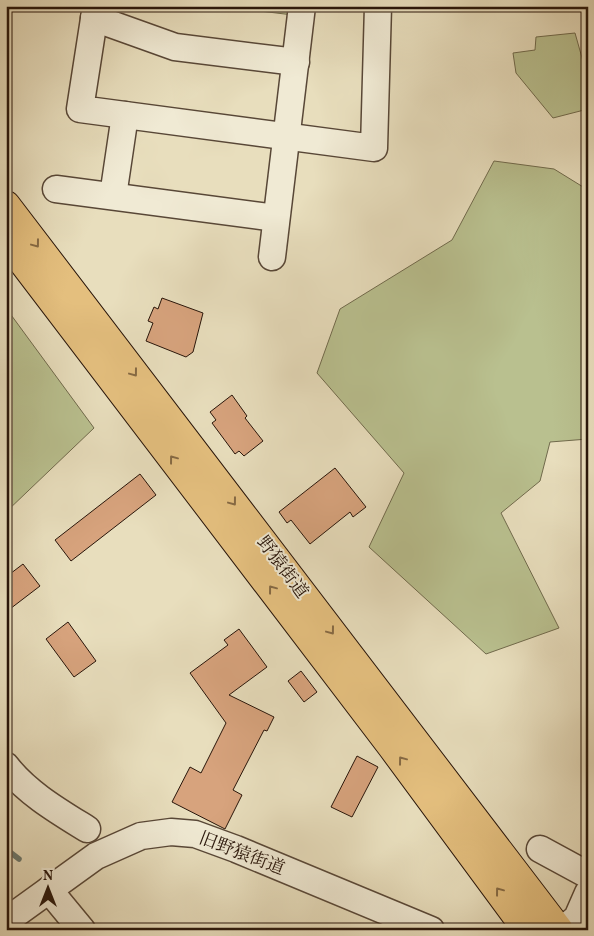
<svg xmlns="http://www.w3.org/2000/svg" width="594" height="936" font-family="Vollkorn,'Noto Serif JP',serif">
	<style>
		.green { fill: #b9c08f; stroke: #706a4c }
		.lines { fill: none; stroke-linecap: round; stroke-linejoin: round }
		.stream { stroke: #6b796f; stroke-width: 5.5 }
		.building { fill: #d7a37d; stroke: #28150a }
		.minor-casing { stroke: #584737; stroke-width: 29 }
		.major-casing { stroke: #28150a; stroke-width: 30 }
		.minor { stroke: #f0ead4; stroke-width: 26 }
		.major { stroke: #e4bf7e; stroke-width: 28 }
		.oneway { stroke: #866a44 }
		.labels { text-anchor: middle; stroke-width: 4; stroke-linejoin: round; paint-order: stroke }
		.street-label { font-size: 18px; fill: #28150a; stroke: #f0ead4 }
	</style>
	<rect width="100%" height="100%" fill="#e8debd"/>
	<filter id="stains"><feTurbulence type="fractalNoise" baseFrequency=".004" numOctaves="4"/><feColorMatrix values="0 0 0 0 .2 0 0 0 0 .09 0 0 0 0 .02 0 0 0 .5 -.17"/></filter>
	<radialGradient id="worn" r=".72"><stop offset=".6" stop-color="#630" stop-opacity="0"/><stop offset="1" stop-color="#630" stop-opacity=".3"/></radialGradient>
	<!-- green -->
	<g class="green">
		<path d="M218,6h76l-1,9z"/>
		<path d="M575,33l13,46v30l-35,9 -37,-45 -3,-20 22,-3 1,-13z"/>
		<path d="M494,161l60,8 34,21v249l-38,3 -10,39 -39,32 58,115 -73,26 -117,-107 35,-74 -87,-100 23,-64 112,-69z"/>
		<path d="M6,308l88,120 -88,84z"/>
	</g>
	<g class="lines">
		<!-- stream -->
		<path class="stream" d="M6,849l13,10"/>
	</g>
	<!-- building -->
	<g class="building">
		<path d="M162,298l41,15 -10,39 -7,5 -40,-16 7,-18 -5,-2 6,-14 4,2z"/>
		<path d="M232,395l15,21 -2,2 18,23 -19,15 -5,-5 -4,3 -23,-31 4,-3 -6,-8z"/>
		<path d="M335,468l31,39 -13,10 -3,-5 -40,32 -19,-24 -4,3 -8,-11z"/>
		<path d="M140,474l16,21 -85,66 -16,-21z"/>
		<path d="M23,564l17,22 -34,26v-35z"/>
		<path d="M68,622l28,39 -22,16 -28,-38z"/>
		<path d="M239,629l28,38 -38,28 45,22 -7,14 -3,-1 -31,60 9,5 -17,34 -53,-27 18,-35 11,6 25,-50 -36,-50 38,-28 -4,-5z"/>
		<path d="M301,671l16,21 -13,10 -16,-21z"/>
		<path d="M357,756l21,11 -26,50 -21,-10z"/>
	</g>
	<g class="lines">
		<!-- minor casing -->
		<g class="minor-casing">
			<g id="minor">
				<path d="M96,6l-16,103 294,39 4,-142"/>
				<path d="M94,18l81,29 121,15"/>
				<path d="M56,189l220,29"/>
				<path d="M113,196l12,-81"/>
				<path d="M272,257l30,-251"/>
				<path d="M6,766c21,27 52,45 81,63"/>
				<path d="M540,849l48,26"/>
				<path d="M49,890l33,40"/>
				<path d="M6,921l90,-65 45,-20 30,-4 24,2 41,15 195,81"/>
				<path d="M562,930l15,-12 11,-25"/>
			</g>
		</g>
		<!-- major casing -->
		<g class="major-casing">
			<g id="major">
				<path d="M6,205l553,725"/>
				<path d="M6,240l386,507 135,183"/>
			</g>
		</g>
		<!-- minor -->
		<use href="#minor" class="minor"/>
		<!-- major -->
		<use href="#major" class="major"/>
	</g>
	<!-- one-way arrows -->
	<defs><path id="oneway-chevron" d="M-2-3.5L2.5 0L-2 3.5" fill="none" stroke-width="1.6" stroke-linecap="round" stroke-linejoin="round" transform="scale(1.25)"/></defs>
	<g class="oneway">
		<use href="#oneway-chevron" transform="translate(36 244) rotate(53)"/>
		<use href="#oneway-chevron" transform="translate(134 373) rotate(53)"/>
		<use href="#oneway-chevron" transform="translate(173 459) rotate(-127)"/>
		<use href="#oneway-chevron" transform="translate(233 502) rotate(53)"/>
		<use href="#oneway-chevron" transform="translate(272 589) rotate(-127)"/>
		<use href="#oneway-chevron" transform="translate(331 631) rotate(53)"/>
		<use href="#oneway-chevron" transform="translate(402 760) rotate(-127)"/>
		<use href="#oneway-chevron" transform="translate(499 891) rotate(-127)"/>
	</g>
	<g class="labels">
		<!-- street labels -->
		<g class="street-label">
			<text transform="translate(283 567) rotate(53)" y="6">野猿街道</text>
			<text transform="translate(242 853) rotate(21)" y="6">旧野猿街道</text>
		</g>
	</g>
	<!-- margin -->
	<rect width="594" height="936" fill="none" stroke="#e8debd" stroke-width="25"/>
	<rect x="8" y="8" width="579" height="921" fill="none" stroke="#28150a" stroke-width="2.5"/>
	<rect x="12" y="12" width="569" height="911" fill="none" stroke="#28150a"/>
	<!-- north arrow -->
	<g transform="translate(48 888)" stroke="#f0ead4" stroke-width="4" paint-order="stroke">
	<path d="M0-4L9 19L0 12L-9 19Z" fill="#28150a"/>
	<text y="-8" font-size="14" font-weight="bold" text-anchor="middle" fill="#28150a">N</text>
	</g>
	<rect width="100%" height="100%" filter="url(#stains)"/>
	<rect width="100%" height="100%" fill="url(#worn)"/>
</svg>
